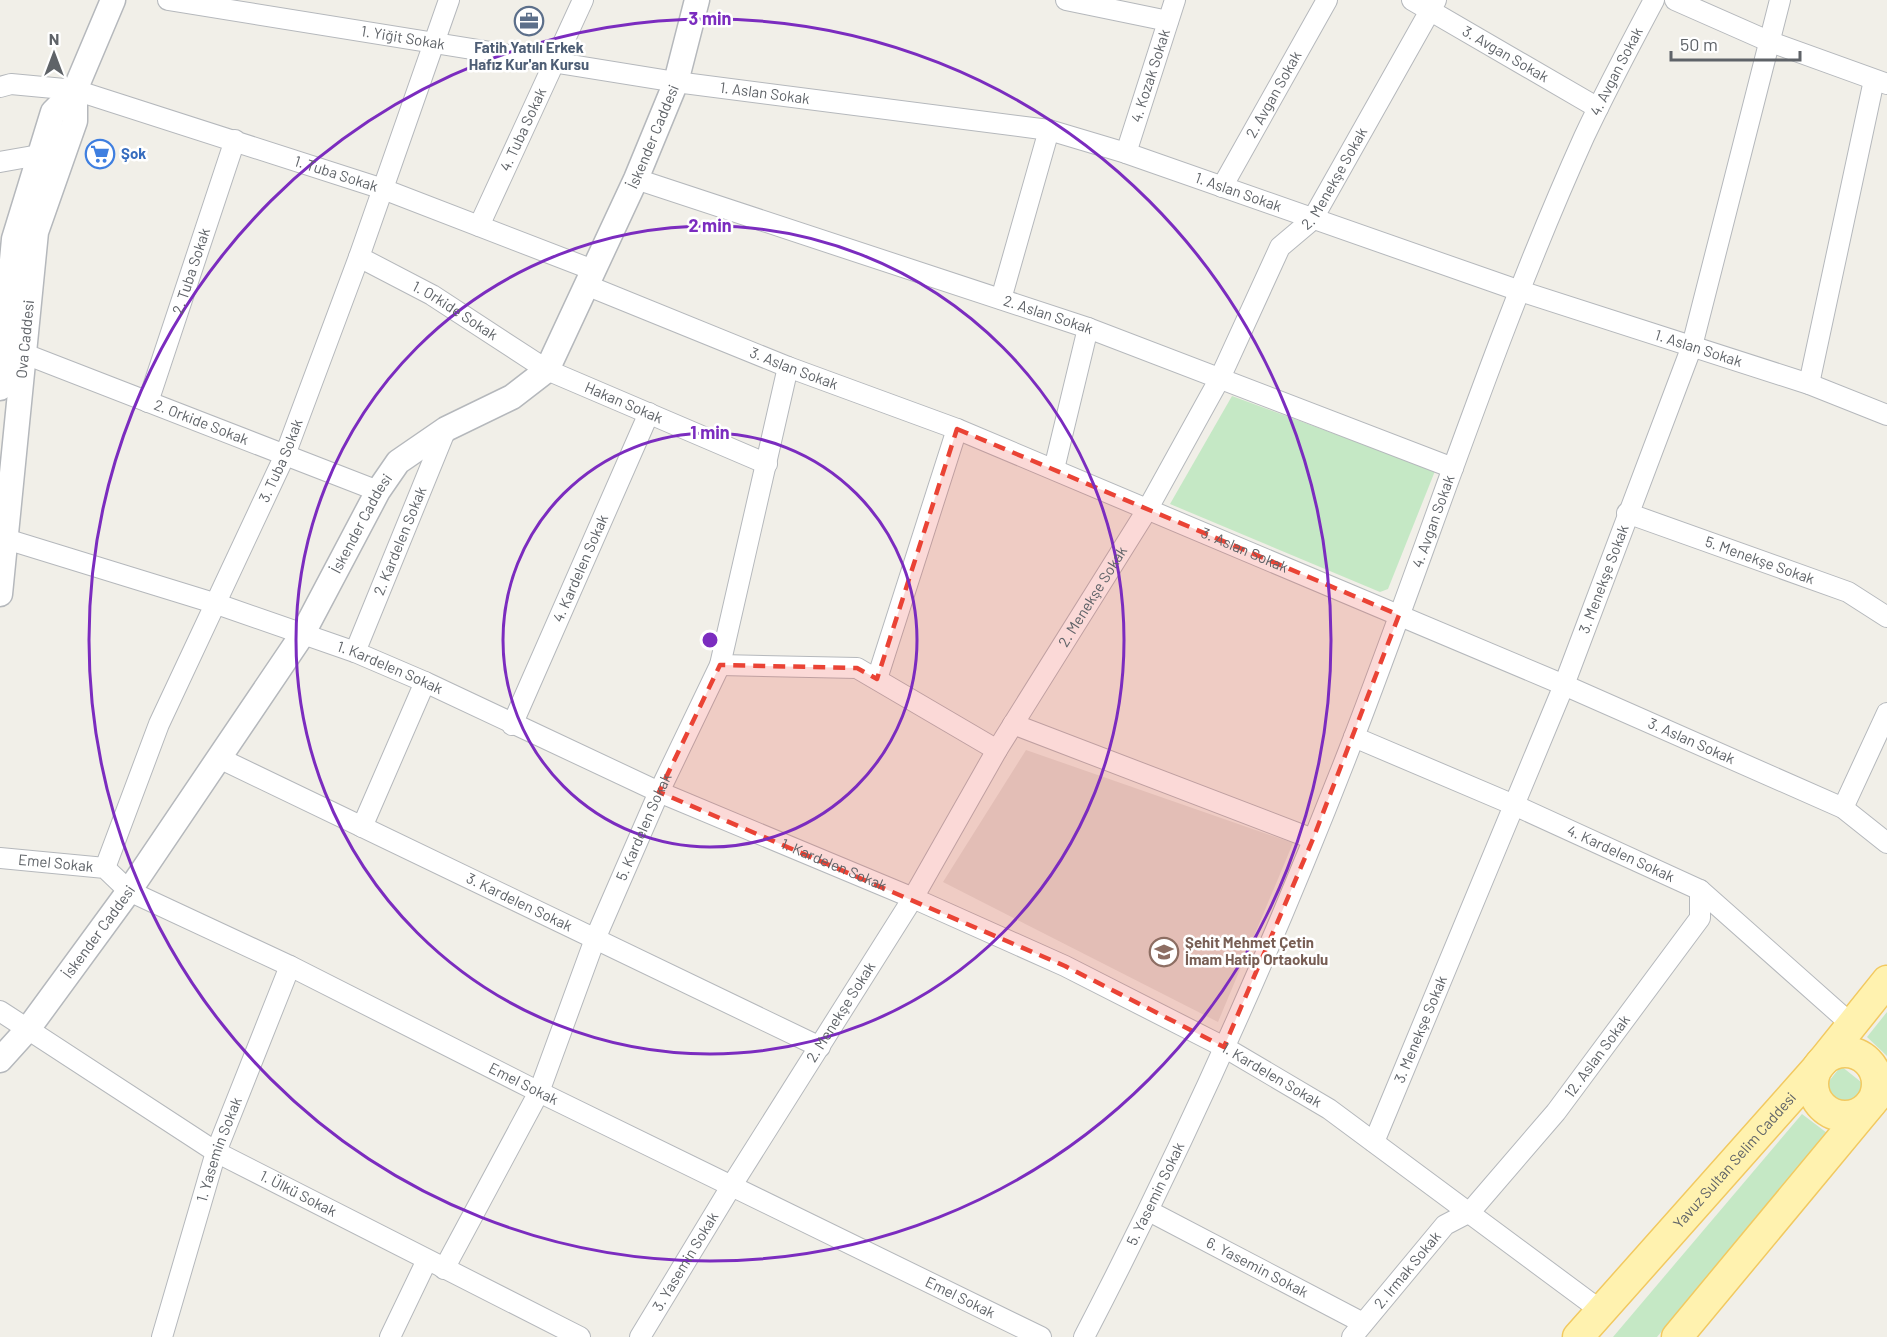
<svg xmlns="http://www.w3.org/2000/svg" width="1887" height="1337" font-family="Barlow,sans-serif">
	<style>
		.education { fill: #e1ded6 }
		.green { fill: #c5e8c5 }
		.lines { fill: none; stroke-linecap: round; stroke-linejoin: round }
		.minor-casing { stroke: #b5b8bc; stroke-width: 22 }
		.tertiary-casing { stroke: #b5b8bc; stroke-width: 27 }
		.primary-casing { stroke: #f2c960; stroke-width: 33 }
		.minor { stroke: #fff; stroke-width: 20 }
		.tertiary { stroke: #fff; stroke-width: 24 }
		.primary { stroke: #fff2af; stroke-width: 30 }
		.marked { fill: #ea4335; fill-opacity: 0.2; stroke: #ea4335; stroke-width: 4.5; stroke-dasharray: 12 8; stroke-linejoin: round }
		.ring { fill: none; stroke: #7b2cbf; stroke-width: 3 }
		.labels { text-anchor: middle; stroke-width: 5; stroke-linejoin: round; paint-order: stroke }
		.street-label { font-size: 15px; fill: #5f6368; stroke: #fff }
		.service-label { font-size: 15px; font-weight: bold; fill: #4e5e75; stroke: #fff }
		.shop-label { font-size: 15px; font-weight: bold; fill: #366cbe; stroke: #fff; text-anchor: start }
		.education-label { font-size: 15px; font-weight: bold; fill: #785e54; stroke: #fff; text-anchor: start }
		.centre { fill: #7b2cbf; stroke: #fff; stroke-width: 3 }
		.ring-label { font-size: 18px; text-anchor: middle; font-weight: bold; fill: #7b2cbf; stroke: #fff; stroke-width: 5; stroke-linejoin: round; paint-order: stroke }
	</style>
	<rect width="100%" height="100%" fill="#f1efe8"/>
	<!-- education -->
	<path class="education" d="M1026,750l267,93 -75,179 -275,-140z"/>
	<!-- green -->
	<g class="green">
		<path d="M1232,396l203,75 -47,118 -8,3 -210,-88z"/>
		<path d="M1887,1012v44l-20,-19z"/>
		<path d="M1841,1066l25,20 -18,24 -26,-20z"/>
		<path d="M1802,1114l25,19 -170,204h-44z"/>
	</g>
	<g class="lines">
		<!-- minor casing -->
		<g class="minor-casing">
			<g id="minor">
				<path id="s1" d="M168,0l508,82 373,48 77,23 394,138 289,93 78,31"/>
				<path d="M1066,0l102,21"/>
				<path id="s2" d="M1412,0l186,108"/>
				<path d="M1675,0l93,41 119,43"/>
				<path id="s3" d="M0,87l11,-3 64,6 308,99 210,81"/>
				<path id="s4" d="M1126,153l49,-153"/>
				<path d="M0,162l39,-7"/>
				<path id="s5" d="M636,179l452,149 365,140"/>
				<path id="s6" d="M1222,187l105,-187"/>
				<path id="s7" d="M479,226l104,-226"/>
				<path id="s8" d="M359,257l73,38 115,75 220,94"/>
				<path id="s9" d="M586,285l202,82 169,62 607,256 279,123 44,35"/>
				<path d="M1001,299l48,-169"/>
				<path id="s10" d="M25,354l353,137"/>
				<path d="M1809,384l65,-304"/>
				<path id="s11" d="M148,402l87,-262"/>
				<path d="M1054,469l34,-141"/>
				<path id="s12" d="M1627,513l221,79 39,25"/>
				<path id="s13" d="M6,539l211,65 138,48 70,30 234,110 254,106 152,68 159,81 105,62 271,201"/>
				<path id="s14" d="M355,652l91,-223"/>
				<path d="M720,665l137,3 140,82"/>
				<path d="M877,679l80,-250"/>
				<path d="M1013,724l300,115"/>
				<path id="s15" d="M512,725l137,-312"/>
				<path id="s16" d="M1354,737l160,68 186,85 151,134"/>
				<path id="s17" d="M219,758l601,289"/>
				<path d="M1843,808l44,-95"/>
				<path d="M362,827l63,-145"/>
				<path id="s18" d="M0,858l105,10 24,23 161,75 249,126 502,245"/>
				<path id="s19" d="M105,868l54,-144 126,-269 74,-198 90,-257"/>
				<path id="s20" d="M0,1011l216,141 364,185"/>
				<path id="s21" d="M1374,1142l190,-457 128,-339 88,-346"/>
				<path id="s22" d="M1149,1211l214,112"/>
				<path id="s23" d="M444,1269l95,-177 56,-153 64,-147 61,-127 68,-298"/>
				<path id="s24" d="M162,1337l54,-185 74,-186"/>
				<path d="M390,1337l37,-77"/>
				<path id="s25" d="M640,1337l92,-152 181,-287 84,-148 150,-240 73,-132 60,-131 32,-27 124,-220"/>
				<path id="s26" d="M1084,1337c101,-194 191,-395 270,-600 77,-200 142,-405 230,-600 22,-47 46,-92 70,-137"/>
				<path id="s27" d="M1352,1337l93,-112 25,-13 86,-100 144,-194v-28"/>
			</g>
		</g>
		<!-- tertiary casing -->
		<g class="tertiary-casing">
			<g id="tertiary">
				<path d="M0,388l14,-149 39,-127 22,-22 38,-90"/>
				<path id="s28" d="M0,594l36,-362 39,-111v-31"/>
				<path id="s29" d="M0,1060l28,-31 101,-138 173,-256 76,-144 20,-29 48,-33 66,-32 35,-27 89,-191 40,-97 21,-82"/>
			</g>
		</g>
		<!-- primary casing -->
		<g class="primary-casing">
			<g id="primary">
				<circle cx="1845" cy="1084" r="32"/>
				<path id="s30" d="M1578,1337l240,-270 69,-86"/>
				<path d="M1677,1337l210,-253"/>
			</g>
		</g>
		<!-- minor -->
		<use href="#minor" class="minor"/>
		<!-- tertiary -->
		<use href="#tertiary" class="tertiary"/>
		<!-- primary -->
		<use href="#primary" class="primary"/>
	</g>
	<!-- marked area -->
	<path class="marked" d="M957,429l442,186 -86,224 -89,208 -159,-81 -406,-174 61,-127 137,3 20,11z"/>
	<!-- distance rings -->
	<g class="ring">
		<circle cx="710" cy="640" r="207"/>
		<circle cx="710" cy="640" r="414"/>
		<circle cx="710" cy="640" r="621"/>
	</g>
	<!-- icons -->
	<defs>
		<g id="office-ring" transform="scale(1.5)"><circle r="9.5" fill="#fff" stroke="#5c6f8a" stroke-width="1.5"/><path d="M-6-3h4V-5.5h4V-3h4V5H-6ZM-1-4.5V-3h2v-1.5ZM-6 0V1H6V0Z" fill="#5c6f8a"/></g>
		<g id="supermarket-ring" transform="scale(1.5)"><circle r="9.5" fill="#fff" stroke="#3f7fe0" stroke-width="1.5"/><path d="M-6-5.5h2.5l.6 2H6L4.5 2H-2.5L-4.4-4H-6ZM-1.5 3.2a1.3 1.3 0 1 0 .1 0ZM3 3.2a1.3 1.3 0 1 0 .1 0Z" fill="#3f7fe0"/></g>
		<g id="school-ring" transform="scale(1.5)"><circle r="9.5" fill="#fff" stroke="#8d6e63" stroke-width="1.5"/><path d="M0-5L7-2L0 1L-7-2ZM-4 1L0 2.5L4 1V4Q0 6-4 4Z" fill="#8d6e63"/></g>
	</defs>
	<g fill-rule="evenodd">
		<use href="#office-ring" x="529" y="21"/>
		<use href="#supermarket-ring" x="100" y="154"/>
		<use href="#school-ring" x="1164" y="952"/>
	</g>
	<g class="labels">
		<!-- street labels -->
		<g class="street-label">
			<text dy="5" stroke="none"><textPath href="#s1" startOffset="238">1. Yiğit Sokak</textPath></text>
			<text dy="5" stroke="none"><textPath href="#s2" startOffset="108">3. Avgan Sokak</textPath></text>
			<text dy="5" stroke="none"><textPath href="#s26" startOffset="1374">4. Avgan Sokak</textPath></text>
			<text dy="5" stroke="none"><textPath href="#s4" startOffset="81">4. Kozak Sokak</textPath></text>
			<text dy="5" stroke="none"><textPath href="#s1" startOffset="604">1. Aslan Sokak</textPath></text>
			<text dy="5" stroke="none"><textPath href="#s6" startOffset="106">2. Avgan Sokak</textPath></text>
			<text dy="5" stroke="none"><textPath href="#s7" startOffset="106">4. Tuba Sokak</textPath></text>
			<text dy="5" stroke="none"><textPath href="#s29" startOffset="1152">İskender Caddesi</textPath></text>
			<text dy="5" stroke="none"><textPath href="#s3" startOffset="350">1. Tuba Sokak</textPath></text>
			<text dy="5" stroke="none"><textPath href="#s25" startOffset="1354">2. Menekşe Sokak</textPath></text>
			<text dy="5" stroke="none"><textPath href="#s1" startOffset="1090">1. Aslan Sokak</textPath></text>
			<text dy="5" stroke="none"><textPath href="#s11" startOffset="138">2. Tuba Sokak</textPath></text>
			<text dy="5" stroke="none"><textPath href="#s8" startOffset="110">1. Orkide Sokak</textPath></text>
			<text dy="5" stroke="none"><textPath href="#s5" startOffset="434">2. Aslan Sokak</textPath></text>
			<text dy="5" stroke="none"><textPath href="#s28" startOffset="256">Ova Caddesi</textPath></text>
			<text dy="5" stroke="none"><textPath href="#s1" startOffset="1576">1. Aslan Sokak</textPath></text>
			<text dy="5" stroke="none"><textPath href="#s9" startOffset="224">3. Aslan Sokak</textPath></text>
			<text dy="5" stroke="none"><textPath href="#s8" startOffset="303">Hakan Sokak</textPath></text>
			<text dy="5" stroke="none"><textPath href="#s10" startOffset="189">2. Orkide Sokak</textPath></text>
			<text dy="5" stroke="none"><textPath href="#s19" startOffset="444">3. Tuba Sokak</textPath></text>
			<text dy="5" stroke="none"><textPath href="#s26" startOffset="888">4. Avgan Sokak</textPath></text>
			<text dy="5" stroke="none"><textPath href="#s29" startOffset="648">İskender Caddesi</textPath></text>
			<text dy="5" stroke="none"><textPath href="#s14" startOffset="120">2. Kardelen Sokak</textPath></text>
			<text dy="5" stroke="none"><textPath href="#s9" startOffset="710">3. Aslan Sokak</textPath></text>
			<text dy="5" stroke="none"><textPath href="#s12" startOffset="141">5. Menekşe Sokak</textPath></text>
			<text dy="5" stroke="none"><textPath href="#s15" startOffset="171">4. Kardelen Sokak</textPath></text>
			<text dy="5" stroke="none"><textPath href="#s21" startOffset="608">3. Menekşe Sokak</textPath></text>
			<text dy="5" stroke="none"><textPath href="#s25" startOffset="868">2. Menekşe Sokak</textPath></text>
			<text dy="5" stroke="none"><textPath href="#s13" startOffset="405">1. Kardelen Sokak</textPath></text>
			<text dy="5" stroke="none"><textPath href="#s9" startOffset="1196">3. Aslan Sokak</textPath></text>
			<text dy="5" stroke="none"><textPath href="#s23" startOffset="486">5. Kardelen Sokak</textPath></text>
			<text dy="5" stroke="none"><textPath href="#s16" startOffset="291">4. Kardelen Sokak</textPath></text>
			<text dy="5" stroke="none"><textPath href="#s18" startOffset="56">Emel Sokak</textPath></text>
			<text dy="5" stroke="none"><textPath href="#s13" startOffset="891">1. Kardelen Sokak</textPath></text>
			<text dy="5" stroke="none"><textPath href="#s17" startOffset="333">3. Kardelen Sokak</textPath></text>
			<text dy="5" stroke="none"><textPath href="#s29" startOffset="162">İskender Caddesi</textPath></text>
			<text dy="5" stroke="none"><textPath href="#s25" startOffset="382">2. Menekşe Sokak</textPath></text>
			<text dy="5" stroke="none"><textPath href="#s21" startOffset="122">3. Menekşe Sokak</textPath></text>
			<text dy="5" stroke="none"><textPath href="#s27" startOffset="375">12. Aslan Sokak</textPath></text>
			<text dy="5" stroke="none"><textPath href="#s13" startOffset="1377">1. Kardelen Sokak</textPath></text>
			<text dy="5" stroke="none"><textPath href="#s18" startOffset="578">Emel Sokak</textPath></text>
			<text dy="5" stroke="none"><textPath href="#s24" startOffset="196">1. Yasemin Sokak</textPath></text>
			<text dy="5" stroke="none"><textPath href="#s30" startOffset="236">Yavuz Sultan Selim Caddesi</textPath></text>
			<text dy="5" stroke="none"><textPath href="#s20" startOffset="350">1. Ülkü Sokak</textPath></text>
			<text dy="5" stroke="none"><textPath href="#s26" startOffset="160">5. Yasemin Sokak</textPath></text>
			<text dy="5" stroke="none"><textPath href="#s25" startOffset="88">3. Yasemin Sokak</textPath></text>
			<text dy="5" stroke="none"><textPath href="#s22" startOffset="122">6. Yasemin Sokak</textPath></text>
			<text dy="5" stroke="none"><textPath href="#s27" startOffset="87">2. Irmak Sokak</textPath></text>
			<text dy="5" stroke="none"><textPath href="#s18" startOffset="1064">Emel Sokak</textPath></text>
		</g>
		<!-- service labels -->
		<g class="service-label">
			<text x="529" y="53">Fatih Yatılı Erkek<tspan x="529" dy="17">Hafız Kur'an Kursu</tspan></text>
		</g>
		<!-- shop labels -->
		<g class="shop-label">
			<text x="121" y="159">Şok</text>
		</g>
		<!-- education labels -->
		<g class="education-label">
			<text x="1185" y="948">Şehit Mehmet Çetin<tspan x="1185" dy="17">İmam Hatip Ortaokulu</tspan></text>
		</g>
	</g>
	<circle cx="710" cy="640" r="9" class="centre"/>
	<g class="ring-label">
		<text x="710" y="25">3 min</text>
		<text x="710" y="232">2 min</text>
		<text x="710" y="439">1 min</text>
	</g>
	<!-- north arrow -->
	<g transform="translate(54 54)" stroke="#ffffff" stroke-width="4.5" paint-order="stroke">
	<path d="M0-4.5L10 22L0 15L-10 22Z" fill="#5f6368"/>
	<text y="-9" font-size="16" font-weight="bold" text-anchor="middle" fill="#5f6368">N</text>
	</g>
	<!-- scale -->
	<path d="M1671 51v9h129v-9" fill="none" stroke="#5f6368" stroke-width="3"/>
	<text x="1680" y="51" font-size="18" fill="#5f6368" stroke="#ffffff" stroke-width="4.5" paint-order="stroke">50 m</text>
</svg>
